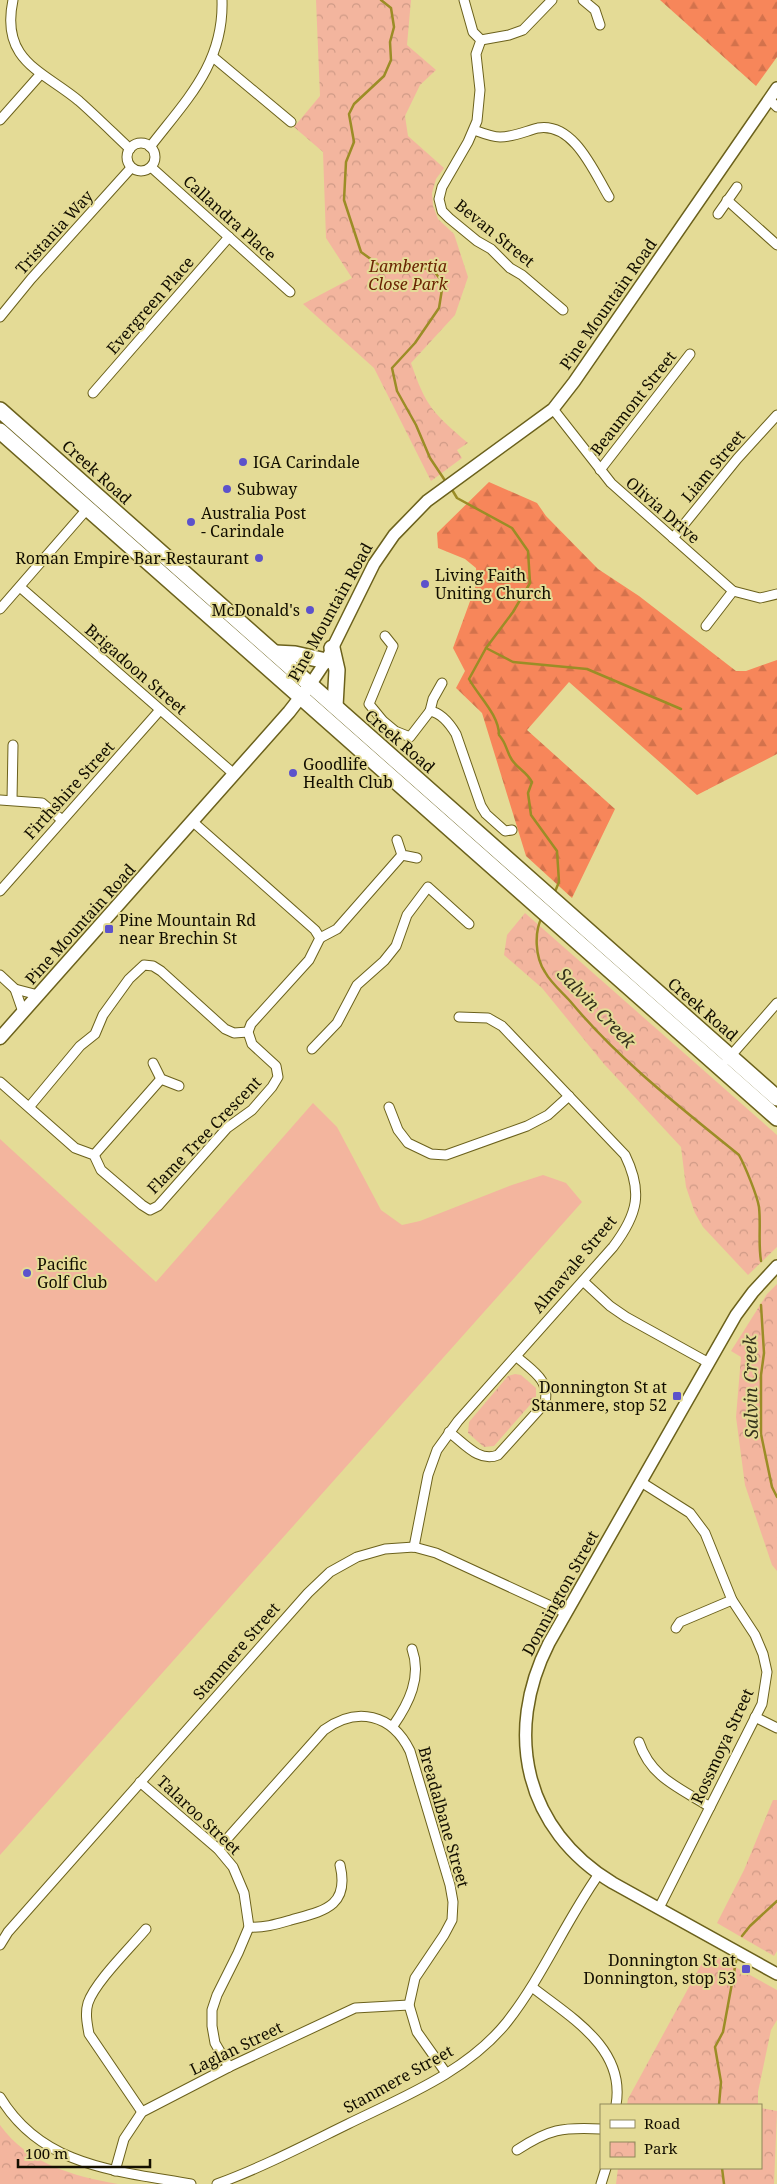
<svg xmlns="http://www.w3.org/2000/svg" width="777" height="2184" font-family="'Noto Serif',serif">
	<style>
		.grass { fill: #f3b59e }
		.forest { fill: url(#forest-firs) }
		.park { fill: url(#park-crowns) }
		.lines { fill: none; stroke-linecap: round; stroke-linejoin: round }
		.stream { stroke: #9b8d26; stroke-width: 2.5 }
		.minor-casing { stroke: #6b611c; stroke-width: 11 }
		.tertiary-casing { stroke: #6b611c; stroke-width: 14 }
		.secondary-casing { stroke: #6b611c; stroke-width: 15 }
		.primary-casing { stroke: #6b611c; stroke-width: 18 }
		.minor { stroke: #fff; stroke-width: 9 }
		.tertiary { stroke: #fff; stroke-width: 11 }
		.secondary { stroke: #fff; stroke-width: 12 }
		.primary { stroke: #fff; stroke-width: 15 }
		.poi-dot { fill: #5c52cb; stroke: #e4db96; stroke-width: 2 }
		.labels { text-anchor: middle; stroke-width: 4; stroke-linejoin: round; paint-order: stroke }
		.street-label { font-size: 16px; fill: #120e00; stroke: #e4db96 }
		.park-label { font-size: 16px; font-style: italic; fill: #6b2504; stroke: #e4db96 }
		.poi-label { font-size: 16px; fill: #120e00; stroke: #e4db96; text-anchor: start }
		.water-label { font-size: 18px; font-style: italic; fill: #35321c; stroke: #e4db96 }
	</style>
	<defs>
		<pattern id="forest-firs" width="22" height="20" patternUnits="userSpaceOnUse" patternTransform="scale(1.25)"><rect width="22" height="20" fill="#f7865a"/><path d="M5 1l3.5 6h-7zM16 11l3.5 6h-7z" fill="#d3724c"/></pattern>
		<pattern id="park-crowns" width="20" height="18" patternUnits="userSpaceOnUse" patternTransform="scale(1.25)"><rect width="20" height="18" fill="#f3b59e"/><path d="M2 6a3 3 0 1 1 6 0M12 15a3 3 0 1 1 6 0" fill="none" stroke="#cf9a86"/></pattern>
	</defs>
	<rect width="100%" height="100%" fill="#e4db96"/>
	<!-- grass -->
	<path class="grass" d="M313,1103l24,24 44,83 21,15 18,-4 92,-36 31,-10 23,8 16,19 -582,653v-716l156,143z"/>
	<!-- forest -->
	<g class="forest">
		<path d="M660,0h117v57l-21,29z"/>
		<path d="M489,482l48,21 9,13 52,53 41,27 97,75h10l31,-11v94l-80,41 -128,-113 -42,48 88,79 -43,89 -46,-42 -44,-143 -26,-25 9,-17 -12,-23 24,-66 -1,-14 -11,-9 -27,-11 -1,-15z"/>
	</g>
	<!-- park -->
	<g class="park">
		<path d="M316,0h95l-4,45 29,25 -16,15 -15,31 3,20 36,32 -8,11 -4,14 1,13 5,13 16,15 14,43 -13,38 -44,48c15,44 22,50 57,80l-11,7 5,8 -31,23 -57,-113 -71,-64 49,-26 -26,-40 -3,-86 -29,-25 26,-31z"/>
		<path d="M525,913l252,222v112l-29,28 -45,-48 -8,-14 -9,-26 -5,-40 -77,-83 -62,-76 -38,-33 3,-20z"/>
		<path d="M777,1284v287l-5,-6 -27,-80 -9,-68 5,-60 -10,-6 36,-57z"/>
		<path d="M515,1374l6,1 15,13v10l-42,48 -10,1 -16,-14 1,-11 39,-46z"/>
		<path d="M773,1800h4v151l-3,5 -57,-33 27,-53z"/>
		<path d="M708,1952l69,38v30l-6,10 -13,62v13h-131l1,-6z"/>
		<path d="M761,2108l16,3 -3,73h-158l2,-16h143z"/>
		<path d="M0,2125c28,39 73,51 118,59h-118z"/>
	</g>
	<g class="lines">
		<!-- stream -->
		<g class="stream">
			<path d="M381,0l10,8 3,19 -4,15 1,18 -7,16 -30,28 -5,10 5,28 -8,20 -2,38 17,52 18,13 17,5 20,-4 18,5 9,12 -4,25 -24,35 -23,25 5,23 19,34 14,33 16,24"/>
			<path d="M451,488l6,10 55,30 16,23 2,32 -17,29 -27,36 -17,31c10,18 30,36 30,56 8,9 7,16 13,25 6,9 15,12 20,22l-4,11 3,22 26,36 2,31 -5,12"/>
			<path d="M486,648l27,14 74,7 94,40"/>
			<path d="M542,917c-8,15 -7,40 3,55 6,11 17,20 25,29 49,59 110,106 169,154 6,11 18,40 20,52 2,18 -1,36 2,54"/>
			<path d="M761,1305l3,48 -3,22v59l11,53 5,10"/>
			<path d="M742,1936l8,-10 27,-25"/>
			<path d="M719,2105l2,-23 -6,-35 8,-15 14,-76"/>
			<path d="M722,2168l2,16"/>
		</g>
		<!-- minor casing -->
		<g class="minor-casing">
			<g id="minor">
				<path d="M13,0c-13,61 30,71 66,101 17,15 34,32 51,48"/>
				<path d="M464,0l9,32 8,8 -5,14 4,36 -3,31 -9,21 -26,45 -3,12 3,12 7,7 28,23 14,8 19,19 12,7 41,35"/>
				<path d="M583,0l12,10 5,15"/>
				<path d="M481,40l28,-5 14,-5 29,-30"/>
				<path d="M213,57l78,65"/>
				<path d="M769,99l8,8"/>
				<path d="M0,120l39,-44"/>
				<path d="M474,130c8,3 18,7 26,7 14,0 26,-6 38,-9 36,-6 56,44 71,69"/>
				<circle cx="141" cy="157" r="14"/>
				<path d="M150,147c36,-47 74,-83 72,-147"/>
				<path d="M151,167l139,125"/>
				<path d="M727,200l50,45"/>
				<path d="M718,214l19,-27"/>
				<path d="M0,317l31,-38 100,-111"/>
				<path d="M93,393l136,-156"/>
				<path d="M553,409l58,74 122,108 27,7 17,-4"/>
				<path d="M600,470l90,-116"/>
				<path d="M673,538l64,-79 40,-44"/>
				<path d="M20,587l214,187"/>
				<path d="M0,609l88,-101"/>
				<path d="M706,626l27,-35"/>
				<path d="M385,636l8,10 -24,58 14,17 12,10 15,6 20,-26c12,2 20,13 26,23l25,72 5,8 19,17 7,-1"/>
				<path d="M430,711l3,-12 9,-16"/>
				<path d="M0,800l42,3 20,17"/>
				<path d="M12,800l1,-55"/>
				<path d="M397,840l5,15 15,3"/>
				<path d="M0,891l160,-181"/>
				<path d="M320,938l17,-9 65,-74"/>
				<path d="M0,975l15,14 23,6"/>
				<path d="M15,989l8,23"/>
				<path d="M312,1049l25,-26 20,-38 27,-24 12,-15 11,-31 21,-28 41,37"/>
				<path d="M727,1060l50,-57"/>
				<path d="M153,1063l8,16 18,7"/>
				<path d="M0,1082l75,66 19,7 7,15 41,35 8,5 8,-4 69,-78 25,-18 20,-23 6,-10 -2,-11 -24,-22 -4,-12 3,-8 58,-64 11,-22 -5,-8 -123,-109"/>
				<path d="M30,1106l50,-60 15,-12 8,-19 26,-36 15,-14 9,1 8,5 64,58 9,4 14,-1"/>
				<path d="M389,1107l9,23 10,13 23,11 15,1 81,-29 21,-11 21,-19"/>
				<path d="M94,1155l67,-76"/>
				<path d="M583,1281l27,25 16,11 83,46"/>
				<path d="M449,1432c15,11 30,31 49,23l47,-52c5,-24 -13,-32 -29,-47"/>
				<path d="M641,1482l49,31 15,20 27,67 23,35 8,19 4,18 -5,32 -103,204"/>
				<path d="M414,1547l14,-72 9,-25 21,-29 155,-174c25,-33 30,-55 12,-92l-123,-129 -14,-8 -29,-1"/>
				<path d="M676,1628l4,-6 52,-22"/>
				<path d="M755,1717l22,11"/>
				<path d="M393,1726c16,-23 29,-49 19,-77"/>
				<path d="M639,1742c12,36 41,46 71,65"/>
				<path d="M140,1782l78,67 15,18 11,26 5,34 -11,26 -21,42 -5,15v16l3,17 14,24"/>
				<path d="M218,1849l106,-119c33,-24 68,-16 86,21l40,134 3,17 -1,18 -8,15 -29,43 -6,27 8,27 29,41"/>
				<path d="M249,1927c15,1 28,-3 42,-7 32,-9 59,-13 49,-55"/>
				<path d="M0,1945l8,-13 300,-339 22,-21 27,-15 28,-8 29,-2 22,6 130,60"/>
				<path d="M532,1987c38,30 94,61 84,118"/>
				<path d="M0,2097c42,70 117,74 191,87"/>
				<path d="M142,2112l-53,-78c-2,-11 -4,-21 -1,-31 7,-21 43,-56 58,-74"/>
				<path d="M517,2150c32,-21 45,-23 84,-21"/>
				<path d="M115,2171l9,-32 18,-27 87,-45 126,-59 54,-3"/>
				<path d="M217,2184c46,-17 88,-39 131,-60 55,-27 119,-52 159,-102 36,-46 58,-100 92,-148"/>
				<path d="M601,2184l5,-16"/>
			</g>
		</g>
		<!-- tertiary casing -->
		<g class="tertiary-casing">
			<g id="tertiary">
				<path d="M310,685l16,-24 48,-97 20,-29 33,-34 126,-92 21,-27 203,-294"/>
				<path d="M777,1266l-24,26 -17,23 -187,328c-46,90 -24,187 64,240l164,91"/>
			</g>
		</g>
		<!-- secondary casing -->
		<g class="secondary-casing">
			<path id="secondary" d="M0,1038l289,-326 21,-27"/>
		</g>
		<!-- primary casing -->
		<g class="primary-casing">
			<g id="primary">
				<path d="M0,410l777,688"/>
				<path d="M0,431l777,687"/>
				<path d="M332,648l5,22 -2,36"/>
				<path d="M275,653l20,1 31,7"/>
			</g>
		</g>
		<!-- minor -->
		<use href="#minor" class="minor"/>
		<!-- tertiary -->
		<use href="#tertiary" class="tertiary"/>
		<!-- secondary -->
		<use href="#secondary" class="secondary"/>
		<!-- primary -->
		<use href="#primary" class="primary"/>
	</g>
	<!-- markers -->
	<g class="poi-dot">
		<circle cx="243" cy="462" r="5"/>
		<circle cx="227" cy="489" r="5"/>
		<circle cx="191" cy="522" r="5"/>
		<circle cx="259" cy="558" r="5"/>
		<circle cx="425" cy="584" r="5"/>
		<circle cx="310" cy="610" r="5"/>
		<circle cx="293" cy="773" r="5"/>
		<rect x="104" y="924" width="10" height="10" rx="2.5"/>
		<circle cx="27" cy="1273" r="5"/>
		<rect x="672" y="1391" width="10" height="10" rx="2.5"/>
		<rect x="741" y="1964" width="10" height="10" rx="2.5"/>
	</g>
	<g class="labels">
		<!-- street labels -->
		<g class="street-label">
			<text transform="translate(230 218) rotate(42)" y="6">Callandra Place</text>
			<text transform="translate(54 232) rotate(-48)" y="6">Tristania Way</text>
			<text transform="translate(495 233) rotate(39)" y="6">Bevan Street</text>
			<text transform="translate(608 304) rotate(-55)" y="6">Pine Mountain Road</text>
			<text transform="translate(150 305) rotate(-49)" y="6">Evergreen Place</text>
			<text transform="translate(633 403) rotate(-52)" y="6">Beaumont Street</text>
			<text transform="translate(713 466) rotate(-50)" y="6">Liam Street</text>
			<text transform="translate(97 472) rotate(42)" y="6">Creek Road</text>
			<text transform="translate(663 510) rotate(41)" y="6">Olivia Drive</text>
			<text transform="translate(330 612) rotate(-61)" y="6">Pine Mountain Road</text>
			<text transform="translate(136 669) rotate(41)" y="6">Brigadoon Street</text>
			<text transform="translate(400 741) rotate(41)" y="6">Creek Road</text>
			<text transform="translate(69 790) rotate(-48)" y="6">Firthshire Street</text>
			<text transform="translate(80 924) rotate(-48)" y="6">Pine Mountain Road</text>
			<text transform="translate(703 1009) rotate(41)" y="6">Creek Road</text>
			<text transform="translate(204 1135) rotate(-46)" y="6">Flame Tree Crescent</text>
			<text transform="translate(574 1264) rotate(-50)" y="6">Almavale Street</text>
			<text transform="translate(560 1593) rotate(-61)" y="6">Donnington Street</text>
			<text transform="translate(236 1651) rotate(-49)" y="6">Stanmere Street</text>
			<text transform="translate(722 1746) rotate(-65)" y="6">Rossmoya Street</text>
			<text transform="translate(199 1815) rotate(43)" y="6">Talaroo Street</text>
			<text transform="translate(444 1817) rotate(74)" y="6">Breadalbane Street</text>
			<text transform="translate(236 2048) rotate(-26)" y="6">Laglan Street</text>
			<text transform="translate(398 2079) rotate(-29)" y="6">Stanmere Street</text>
		</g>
		<!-- park labels -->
		<g class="park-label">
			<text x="408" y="272">Lambertia<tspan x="408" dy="18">Close Park</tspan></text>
		</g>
		<!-- poi labels -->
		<g class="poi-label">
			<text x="253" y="468">IGA Carindale</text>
			<text x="237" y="495">Subway</text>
			<text x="201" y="519">Australia Post<tspan x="201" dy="18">- Carindale</tspan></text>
			<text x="249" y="564" text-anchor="end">Roman Empire Bar-Restaurant</text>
			<text x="435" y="581">Living Faith<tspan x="435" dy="18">Uniting Church</tspan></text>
			<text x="300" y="616" text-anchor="end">McDonald's</text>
			<text x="303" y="770">Goodlife<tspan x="303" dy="18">Health Club</tspan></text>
			<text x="119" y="926">Pine Mountain Rd<tspan x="119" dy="18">near Brechin St</tspan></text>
			<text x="37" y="1270">Pacific<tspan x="37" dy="18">Golf Club</tspan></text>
			<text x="667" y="1393" text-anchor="end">Donnington St at<tspan x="667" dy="18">Stanmere, stop 52</tspan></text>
			<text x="736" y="1966" text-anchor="end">Donnington St at<tspan x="736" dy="18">Donnington, stop 53</tspan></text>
		</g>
		<!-- water labels -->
		<g class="water-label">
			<text transform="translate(596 1008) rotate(46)" y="6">Salvin Creek</text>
			<text transform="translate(751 1387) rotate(-91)" y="6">Salvin Creek</text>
		</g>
	</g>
	<!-- legend -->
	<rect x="600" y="2104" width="162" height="65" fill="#e4db96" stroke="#90895a"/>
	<rect x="610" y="2120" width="25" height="8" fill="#ffffff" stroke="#90895a"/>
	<text x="644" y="2129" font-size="15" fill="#120e00">Road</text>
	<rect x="610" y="2142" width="25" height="15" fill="url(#park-crowns)" stroke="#90895a"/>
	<text x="644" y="2154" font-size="15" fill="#120e00">Park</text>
	<!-- scale -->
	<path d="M18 2159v8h132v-8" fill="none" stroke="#120e00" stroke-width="2.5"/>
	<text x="25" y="2159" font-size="15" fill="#120e00" stroke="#e4db96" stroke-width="4" paint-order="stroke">100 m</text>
</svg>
